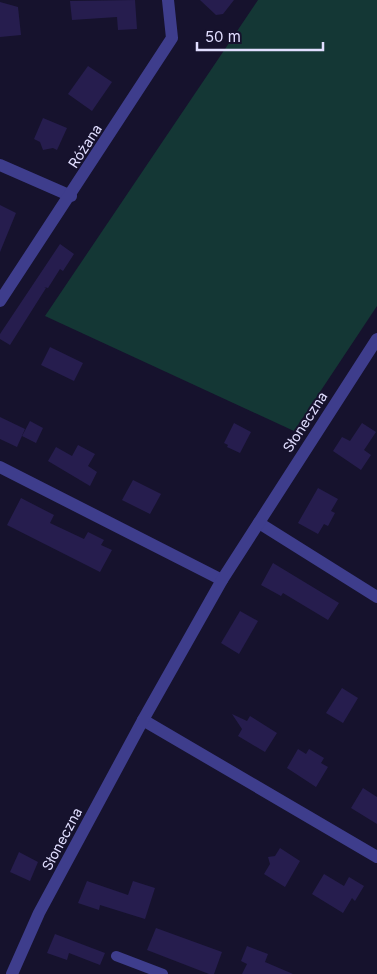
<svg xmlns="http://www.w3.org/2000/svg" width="377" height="974" font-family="Inter,sans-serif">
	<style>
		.green { fill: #143735 }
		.building { fill: #261d4e }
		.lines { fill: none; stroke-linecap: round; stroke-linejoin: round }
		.service { stroke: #3e3d8c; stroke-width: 10 }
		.minor { stroke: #3e3d8c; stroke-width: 12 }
		.labels { text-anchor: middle; stroke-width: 4; stroke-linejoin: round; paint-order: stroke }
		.street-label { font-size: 14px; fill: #e1deff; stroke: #16122d }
	</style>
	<rect width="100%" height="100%" fill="#16122d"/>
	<!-- green -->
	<path class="green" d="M258,0h119v306l-83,125 -249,-115z"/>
	<!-- building -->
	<g class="building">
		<path d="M135,0l2,29 -19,1 -1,-13 -45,3 -2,-19z"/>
		<path d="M200,0h34l-11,14 -7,1z"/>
		<path d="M0,2l18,5 3,28 -21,2z"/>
		<path d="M88,66l24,16 -20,29 -24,-17z"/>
		<path d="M43,118l24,10 -10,22 -4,-2 -10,2 -3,-8 -6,-3z"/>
		<path d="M0,205l16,8 -16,39z"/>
		<path d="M60,244l14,10 -11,17 -3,-2 -12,19 -4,-1 2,1 -36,57 -10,-6v-5z"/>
		<path d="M50,347l33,16 -9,18 -33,-16z"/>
		<path d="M0,417l25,12 -8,18 -17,-8z"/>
		<path d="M30,421l13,7 -7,15 -14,-7z"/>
		<path d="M234,423l17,9 -11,21 -13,-6 1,-2 -4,-2z"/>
		<path d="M362,423l14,9 -12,18 7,5 -10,15 -28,-19 9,-14 8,4z"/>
		<path d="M78,445l17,9 -7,12 9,6 -7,14 -42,-25 8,-14 16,9z"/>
		<path d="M133,480l28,14 -11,20 -28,-14z"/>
		<path d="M318,488l20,11 -7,12 4,2 -7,13 -4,-2 -6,10 -20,-11z"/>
		<path d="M21,498l33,17 -4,8 34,16 4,-7 16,8 -3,5 11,5 -12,22 -93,-47z"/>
		<path d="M273,563l66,40 -11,17 -45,-27 -2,3 -20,-11z"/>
		<path d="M240,611l18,10 -19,33 -18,-11z"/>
		<path d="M342,688l16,10 -15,25 -17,-10z"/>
		<path d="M232,714l15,7 3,-5 27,17 -12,19 -27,-16 4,-7z"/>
		<path d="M298,749l8,5 3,-5 15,9 -3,5 7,4 -12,20 -29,-19z"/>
		<path d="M363,788l14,9v27l-26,-16z"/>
		<path d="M280,848l20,13 -15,26 -21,-13 6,-10 -2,-7 7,-1z"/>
		<path d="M19,852l19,10 -8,19 -20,-9z"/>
		<path d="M324,874l20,12 5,-9 15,9 -9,15 -3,-3 -9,15 -31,-19z"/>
		<path d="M87,881l41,14 5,-14 22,7 -10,31 -45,-14 -1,5 -21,-7z"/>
		<path d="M156,928l66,24 -8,22h-5l-62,-24z"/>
		<path d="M55,934l50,19 -5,12 -31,-12 -2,7 -20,-7z"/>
		<path d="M247,946l21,8 -3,8 28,12h-51l5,-10 -6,-3z"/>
	</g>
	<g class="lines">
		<!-- service -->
		<path class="service" d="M116,956l47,18"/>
		<!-- minor -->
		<g class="minor">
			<path d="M0,165l71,31"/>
			<path d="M0,301l172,-263 -4,-38"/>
			<path d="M0,467l222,113"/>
			<path d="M259,523l118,74"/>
			<path d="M143,720l234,137"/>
			<path d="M12,974l27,-61 104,-193 79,-140 155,-241"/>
		</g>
	</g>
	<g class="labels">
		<!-- street labels -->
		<g class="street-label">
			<text transform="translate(85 146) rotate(-57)" y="5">Różana</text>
			<text transform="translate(305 422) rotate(-57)" y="5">Słoneczna</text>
			<text transform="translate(62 839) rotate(-62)" y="5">Słoneczna</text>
		</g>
	</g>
	<!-- scale -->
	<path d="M197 42v8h126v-8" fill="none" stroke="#e1deff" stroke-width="2.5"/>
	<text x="205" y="42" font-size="15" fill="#e1deff" stroke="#16122d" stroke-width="4" paint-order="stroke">50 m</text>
</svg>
